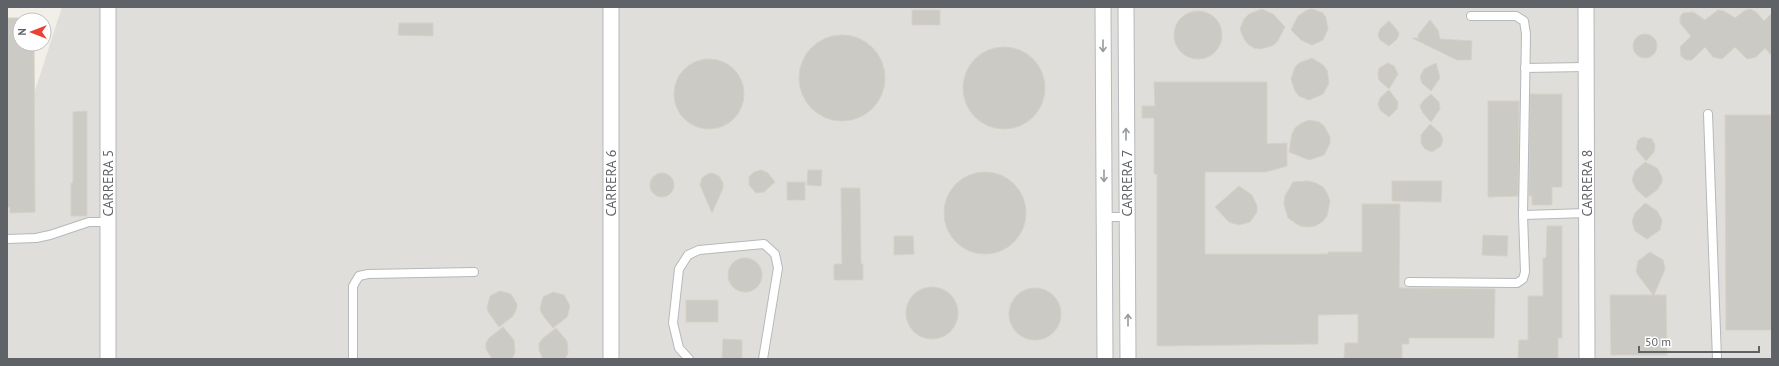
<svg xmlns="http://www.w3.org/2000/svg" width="1779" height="366" font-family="'PT Sans',sans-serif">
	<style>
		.industrial { fill: #e0deda }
		.building { fill: #cccac5; stroke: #d6d1c6 }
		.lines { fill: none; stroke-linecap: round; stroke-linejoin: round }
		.service-casing { stroke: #b5b8bc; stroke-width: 10 }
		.minor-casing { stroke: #b5b8bc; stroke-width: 17 }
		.service { stroke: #fff; stroke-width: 8 }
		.minor { stroke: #fff; stroke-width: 15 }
		.oneway { stroke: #979a9d }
		.labels { text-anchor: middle; stroke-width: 4; stroke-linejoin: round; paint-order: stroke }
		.street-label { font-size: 14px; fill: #5f6368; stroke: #fff }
	</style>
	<rect width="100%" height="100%" fill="#f1efe8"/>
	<!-- industrial -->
	<path class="industrial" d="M62,7h1710v352h-1765v-182z"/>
	<!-- building -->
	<g class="building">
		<path d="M1262,9l11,5 12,13 -8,15 -5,4 -12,3 -6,-1 -6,-4 -4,-5 -4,-10 4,-10 5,-5z"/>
		<path d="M1312,9l11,4 3,5 2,11 -5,11 -11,5 -11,-5 -10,-10 7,-14 9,-6z"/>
		<path d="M1750,9l6,3 8,9 8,-8v43l-7,-8 -9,9 -9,2 -12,-12 -13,12 -9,-2 -8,-10 -13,13h-6l-5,-4 -1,-9 11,-11 -11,-13v-6l3,-4 10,-1 12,8 13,-10 6,1 11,7 9,-7z"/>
		<rect x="912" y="10" width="28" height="15"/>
		<circle cx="1198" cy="35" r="24"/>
		<path d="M7,18h27v2h-14v24h14l1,168 -25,1v-6h-3z"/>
		<path d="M1430,20l8,10 2,9 32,2 -1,19h-14l-45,-22h7l-1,-3z"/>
		<path d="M1389,21l8,9 2,4 -2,5 -8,7 -9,-6 -2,-5 2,-6z"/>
		<path d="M399,23h34v13l-35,-1z"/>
		<circle cx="1645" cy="46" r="12"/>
		<circle cx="842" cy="78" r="43"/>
		<circle cx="1004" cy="88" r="41"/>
		<path d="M1312,58l11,7 4,5 2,13 -6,11 -14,6 -10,-4 -4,-5 -4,-12 4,-12 4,-4z"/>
		<circle cx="709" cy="94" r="35"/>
		<path d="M1388,63l6,3 4,8 -9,15 -10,-9 -1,-6 1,-6z"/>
		<path d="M1436,63l4,15 -9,13 -9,-8 -2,-6 4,-8z"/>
		<path d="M1154,82h113v62l20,-1v23l-21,6h-61v82h123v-2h34v-48h38l-1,84 96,1 -1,49h-85v6h-7v15h-58l1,-16h13v-29l-40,1v29l-161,2v-172h-3v-56h-12v-12h13z"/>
		<path d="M1389,90l9,12 -1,7 -8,8 -9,-7 -2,-6 2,-6z"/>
		<path d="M1431,94l8,8 1,7 -9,13 -8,-9 -3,-7 3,-5z"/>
		<path d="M1530,94h32v93h-10v18h-20v-9h-3z"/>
		<path d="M1488,101h31l-1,95 -30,1z"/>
		<path d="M87,111v105h-16v-33h2v-71z"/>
		<path d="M1725,115h47v215h-46z"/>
		<path d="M1309,120l10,2 5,4 6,11v6l-6,12 -15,5 -20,-8 3,-18 3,-6 5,-4z"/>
		<path d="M1430,124l10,9 3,6 -2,7 -9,6 -7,-3 -4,-6v-8z"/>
		<path d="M1643,137l9,2 3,7 -1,6 -8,9 -10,-12 2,-9z"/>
		<path d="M1645,162l12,6 5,9v5l-5,8 -11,8 -10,-9 -4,-9 3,-9z"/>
		<path d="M761,170l7,3 7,9 -11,10 -8,1 -7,-8v-8l5,-5z"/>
		<path d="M808,170h14l-1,16 -14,-1z"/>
		<circle cx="985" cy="213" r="41"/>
		<path d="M712,173l7,3 4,7v5l-11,25 -12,-28 2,-7 6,-4z"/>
		<circle cx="662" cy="185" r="12"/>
		<path d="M1308,181l8,2 7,4 4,6 3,8 -3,15 -5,6 -7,4 -8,1 -7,-1 -12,-8 -4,-14 1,-8 8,-14z"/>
		<path d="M1392,181h50l-1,21 -49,-1z"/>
		<rect x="787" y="182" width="18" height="18"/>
		<path d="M1239,186l13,9 5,11v6l-7,10 -11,3 -10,-3 -14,-15z"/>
		<path d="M841,188h19l1,76h2v16h-29v-16h8z"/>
		<path d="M1645,203l12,8 5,9 -2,10 -13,9 -12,-8 -3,-9 3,-9z"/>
		<path d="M1547,226h15v112h-4v21h-40l1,-19h9v-44h15v-38h3z"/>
		<path d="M1483,235l25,1 -1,20 -25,-1z"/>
		<path d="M894,236h19l1,18 -20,1z"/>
		<path d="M1650,252l13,8 2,9 -11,26h12l1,60h-56l-1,-60h43l-15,-20 -2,-4 2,-10z"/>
		<circle cx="745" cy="275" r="17"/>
		<circle cx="932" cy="313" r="26"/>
		<circle cx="1035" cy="314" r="26"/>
		<path d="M500,291l11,3 6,10 -1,6 -3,6 -14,11 -10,-14 -2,-5 3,-12z"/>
		<path d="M553,292l11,3 6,11 -3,11 -14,11 -11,-14 -2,-5 3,-12z"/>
		<rect x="686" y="300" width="32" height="22"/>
		<path d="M503,327l11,13 1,12 -3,7h-20l-6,-10v-6l3,-5z"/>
		<path d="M556,328l11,13 1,12 -3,6h-22l-4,-9v-6l3,-5z"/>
		<path d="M723,339l19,1v19h-20z"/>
	</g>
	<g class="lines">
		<!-- service casing -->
		<g class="service-casing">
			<g id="service">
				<path d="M1525,68l61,-1"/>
				<path d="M1708,114l9,245"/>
				<path d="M1523,215l64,-2"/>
				<path d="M1104,217h23"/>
				<path d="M7,239l29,-1 14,-3 39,-13h19"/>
				<path d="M1409,282l108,1 6,-4 2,-7 -2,-57 3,-181 -2,-13 -8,-5h-45"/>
				<path d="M353,359v-73l6,-10 9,-2 106,-2"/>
				<path d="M689,359l-10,-11 -6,-25 6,-54 9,-14 11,-5 65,-6 11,10 3,14 -15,91"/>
			</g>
		</g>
		<!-- minor casing -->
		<g class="minor-casing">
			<g id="minor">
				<path d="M108,7v352"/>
				<path d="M611,7v352"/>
				<path d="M1103,7l2,352"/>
				<path d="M1126,7l2,352"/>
				<path d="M1586,7l1,352"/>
			</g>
		</g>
		<!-- service -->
		<use href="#service" class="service"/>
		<!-- minor -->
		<use href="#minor" class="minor"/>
	</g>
	<!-- one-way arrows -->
	<defs><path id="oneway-shaft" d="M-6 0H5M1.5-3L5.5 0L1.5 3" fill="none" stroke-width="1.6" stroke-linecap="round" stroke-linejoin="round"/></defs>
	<g class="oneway">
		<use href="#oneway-shaft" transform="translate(1103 46) rotate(90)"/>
		<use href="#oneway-shaft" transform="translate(1126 134) rotate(-90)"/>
		<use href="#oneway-shaft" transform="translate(1104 176) rotate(90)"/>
		<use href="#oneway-shaft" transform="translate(1128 320) rotate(-90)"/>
	</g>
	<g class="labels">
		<!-- street labels -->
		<g class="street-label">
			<text transform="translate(108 183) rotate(-90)" y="5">CARRERA 5</text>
			<text transform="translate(611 183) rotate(-90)" y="5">CARRERA 6</text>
			<text transform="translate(1127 183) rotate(-90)" y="5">CARRERA 7</text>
			<text transform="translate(1587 183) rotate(-90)" y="5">CARRERA 8</text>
		</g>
	</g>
	<!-- border -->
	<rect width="1779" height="366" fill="none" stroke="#5f6368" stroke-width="16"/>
	<!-- north arrow -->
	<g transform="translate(32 32) rotate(270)"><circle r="19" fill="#ffffff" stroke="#bfc1c3"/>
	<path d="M0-3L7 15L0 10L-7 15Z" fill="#ea4335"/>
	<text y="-6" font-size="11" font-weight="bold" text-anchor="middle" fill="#5f6368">N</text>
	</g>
	<!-- scale -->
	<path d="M1639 346v6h120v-6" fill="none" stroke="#5f6368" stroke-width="2"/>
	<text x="1645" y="346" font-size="12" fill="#5f6368" stroke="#ffffff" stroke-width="3" paint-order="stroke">50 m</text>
</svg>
